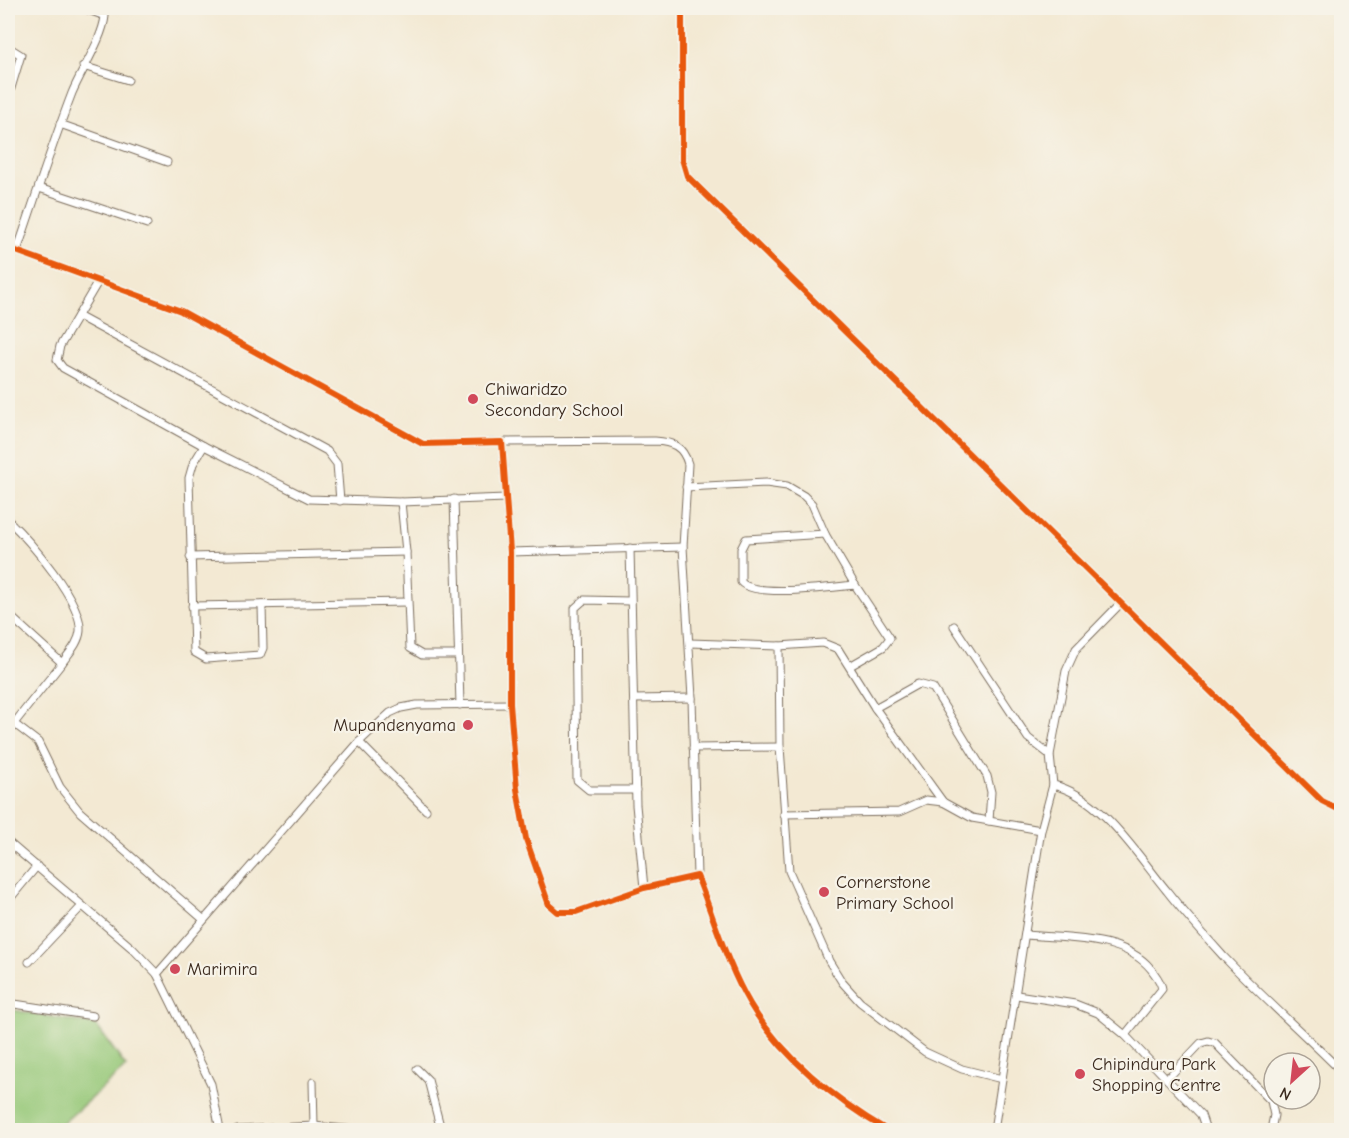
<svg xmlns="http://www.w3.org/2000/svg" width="1349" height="1138" font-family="'Comic Neue',sans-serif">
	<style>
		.green { fill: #96c878; stroke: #68794b; stroke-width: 1.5 }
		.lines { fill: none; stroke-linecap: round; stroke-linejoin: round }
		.minor-casing { stroke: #7b6d5d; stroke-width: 9 }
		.minor { stroke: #fff; stroke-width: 7 }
		.cycleway-casing { stroke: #f7f3e8; stroke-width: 10 }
		.cycleway { stroke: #e8590c; stroke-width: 6 }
		.poi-dot { fill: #d1495b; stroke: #f7f3e8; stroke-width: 2 }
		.labels { text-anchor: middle; stroke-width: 4.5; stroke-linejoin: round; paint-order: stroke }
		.poi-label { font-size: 18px; fill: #3b2a1e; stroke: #f7f3e8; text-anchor: start }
	</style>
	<rect width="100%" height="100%" fill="#f7f3e8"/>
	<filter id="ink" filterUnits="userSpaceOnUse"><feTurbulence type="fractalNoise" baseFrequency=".0167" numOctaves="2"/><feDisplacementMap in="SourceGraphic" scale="12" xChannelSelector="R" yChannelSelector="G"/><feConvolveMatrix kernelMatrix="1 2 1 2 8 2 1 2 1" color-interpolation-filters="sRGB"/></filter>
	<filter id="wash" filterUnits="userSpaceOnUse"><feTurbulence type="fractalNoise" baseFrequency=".008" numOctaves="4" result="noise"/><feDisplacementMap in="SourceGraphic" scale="24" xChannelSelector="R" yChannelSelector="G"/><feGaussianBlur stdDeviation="1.35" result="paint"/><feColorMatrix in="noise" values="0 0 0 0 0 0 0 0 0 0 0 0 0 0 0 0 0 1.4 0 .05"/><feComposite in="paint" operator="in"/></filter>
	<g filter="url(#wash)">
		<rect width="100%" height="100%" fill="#f3e9d3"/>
		<!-- green -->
		<path class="green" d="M8,1009l88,16 30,42 -71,63h-47z"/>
	</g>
	<g filter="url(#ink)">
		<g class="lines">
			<!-- minor casing -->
			<g class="minor-casing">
				<g id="minor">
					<path d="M682,8v151l5,17 635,625 20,10"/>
					<path d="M8,47l13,8 -13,43"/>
					<path d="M83,66l45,14"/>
					<path d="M60,124l107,38"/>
					<path d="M39,188l108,36"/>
					<path d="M8,248l173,63 242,133 79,-2 8,110v152l7,85 9,50 23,66 8,7h19l68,-24 53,-12c17,42 30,89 53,128 31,52 85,96 137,126"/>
					<path d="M17,251c18,-53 35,-106 55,-158 9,-22 31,-55 33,-77l-22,-8"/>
					<path d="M99,280l-39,66 -3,14 6,8 141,78 105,53 92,3 105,-4"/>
					<path d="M78,316l249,135 10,13 3,37"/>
					<path d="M502,442l153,-1c17,1 28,5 33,23l-5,83 9,151 5,178"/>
					<path d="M204,446l-11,18 -4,14 5,174 12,7 54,-4 3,-7 -1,-43"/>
					<path d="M686,487l80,-4 21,3 17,10 8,8 13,30 30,51 35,53 -7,9 -33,19"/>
					<path d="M454,499l6,206"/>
					<path d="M401,502l5,50 4,96 12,7h35"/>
					<path d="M8,520c21,20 75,82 72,111 -1,12 -11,22 -18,32"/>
					<path d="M825,534l-79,5 -5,10v33c13,16 91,5 114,3"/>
					<path d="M630,548l6,257 8,83"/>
					<path d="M510,552l173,-5"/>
					<path d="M190,557l216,-5"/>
					<path d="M630,601l-46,-1 -9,8 2,172 12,10h47"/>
					<path d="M192,606l214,-4"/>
					<path d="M8,614l54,49 -54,68"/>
					<path d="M954,626l74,112 22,17"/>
					<path d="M690,643l89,3 1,101 9,124 40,90 13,21 18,20 65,50 37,17 40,10"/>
					<path d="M779,646l44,-3 15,6 37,59 68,94 29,16 69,12"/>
					<path d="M634,699l58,-1"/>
					<path d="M875,708l43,-24 15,4 54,88 4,16 -2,29"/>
					<path d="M8,719l30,23 22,45 20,25 123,107"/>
					<path d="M359,742l67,68"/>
					<path d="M693,748l87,-1"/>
					<path d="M1053,785c48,11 84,70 114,106 18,23 38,45 57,66 38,40 79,76 118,115"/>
					<path d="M784,814l115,-2 27,-12 17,2"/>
					<path d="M8,842l125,107 24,25 54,110 9,46"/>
					<path d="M8,901l29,-35"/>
					<path d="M1027,935c40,4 96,0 124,34 5,7 10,12 11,20l-37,46"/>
					<path d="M29,962l53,-56"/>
					<path d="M157,974l202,-232 31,-29 11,-5 16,-3 93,-1"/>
					<path d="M1017,995l58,9 23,9 27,22 76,80 5,15"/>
					<path d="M8,1003l85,13"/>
					<path d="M417,1069l11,11 13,50"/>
					<path d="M1167,1079l34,-36 7,-2 7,2 56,58 3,14 -3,15"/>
					<path d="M313,1082l1,44"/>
					<path d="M237,1130l77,-4 41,4"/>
					<path d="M994,1130l47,-300 12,-45 -3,-30 16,-84 10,-22 45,-46"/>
				</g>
			</g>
			<!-- minor -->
			<use href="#minor" class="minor"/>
			<!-- cycleway casing -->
			<g class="cycleway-casing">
				<g id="cycleway">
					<path d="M682,8v151l5,17 635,625 20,10"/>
					<path d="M8,248l173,63 242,133 79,-2 8,110v152l7,85 9,50 23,66 8,7h19l68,-24 53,-12c17,42 30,89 53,128 31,52 85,96 137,126"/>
				</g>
			</g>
			<!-- cycleway -->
			<use href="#cycleway" class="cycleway"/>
		</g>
	</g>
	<!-- markers -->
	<g class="poi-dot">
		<circle cx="473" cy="399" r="6"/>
		<circle cx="468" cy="725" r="6"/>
		<circle cx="824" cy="892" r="6"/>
		<circle cx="175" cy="969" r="6"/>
		<circle cx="1080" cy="1074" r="6"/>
	</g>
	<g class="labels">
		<!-- poi labels -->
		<g class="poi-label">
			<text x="485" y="395">Chiwaridzo<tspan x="485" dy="21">Secondary School</tspan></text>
			<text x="456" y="731" text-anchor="end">Mupandenyama</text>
			<text x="836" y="888">Cornerstone<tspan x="836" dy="21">Primary School</tspan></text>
			<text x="187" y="975">Marimira</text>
			<text x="1092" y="1070">Chipindura Park<tspan x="1092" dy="21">Shopping Centre</tspan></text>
		</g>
	</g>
	<!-- margin -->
	<rect width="1349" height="1138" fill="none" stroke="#f7f3e8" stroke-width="30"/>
	<!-- north arrow -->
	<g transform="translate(1292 1081) rotate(207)"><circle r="28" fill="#f7f3e8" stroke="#aca397" stroke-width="1.5"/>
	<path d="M0-4.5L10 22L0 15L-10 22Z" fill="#d1495b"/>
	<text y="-9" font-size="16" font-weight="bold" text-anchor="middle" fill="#3b2a1e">N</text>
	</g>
</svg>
